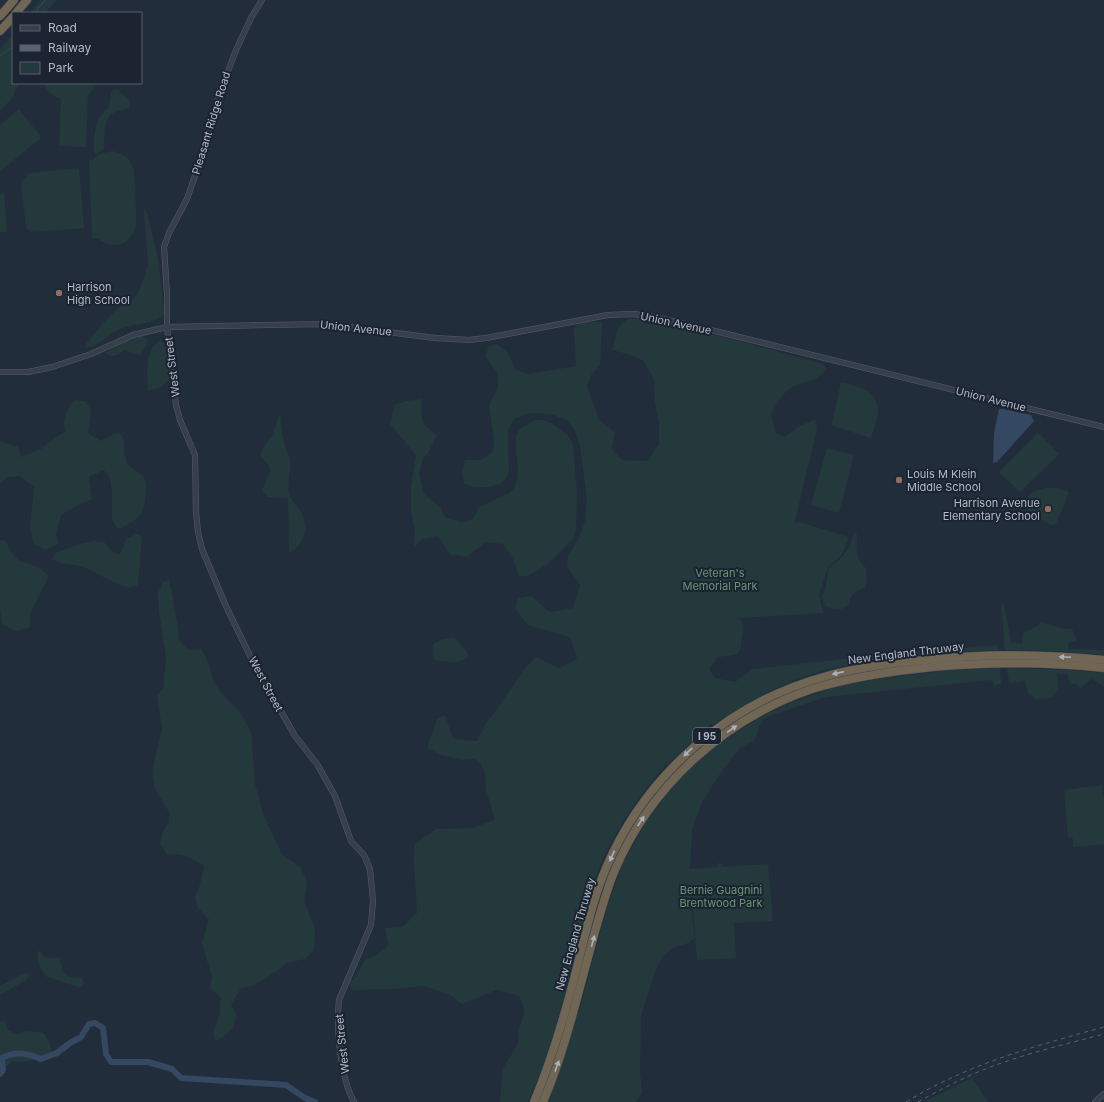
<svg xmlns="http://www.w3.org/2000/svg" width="1104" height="1102" font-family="Inter,sans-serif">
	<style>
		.green { fill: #24393c }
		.water { fill: #354862 }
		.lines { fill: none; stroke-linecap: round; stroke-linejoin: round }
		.stream { stroke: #354862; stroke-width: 1 }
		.river { stroke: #354862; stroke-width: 6 }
		.tertiary-casing { stroke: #545d69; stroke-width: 6 }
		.motorway-casing { stroke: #414a56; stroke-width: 9 }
		.tertiary { stroke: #363f4b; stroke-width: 5 }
		.motorway { stroke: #716553; stroke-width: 8 }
		.rail { stroke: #576372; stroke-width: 1; stroke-dasharray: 4 4; stroke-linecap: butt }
		.oneway { fill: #abb2bb }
		.education-dot { fill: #8d6e63; stroke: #1b2430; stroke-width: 1.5 }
		.labels { text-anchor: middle; stroke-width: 4; stroke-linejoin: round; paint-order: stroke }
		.shield { fill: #1b2430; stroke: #848d9a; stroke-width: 1 }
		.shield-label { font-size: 10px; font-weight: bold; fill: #b1bac7 }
		.street-label { font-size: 11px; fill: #b1bac7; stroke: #1b2430 }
		.poi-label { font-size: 11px; fill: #b1bac7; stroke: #1b2430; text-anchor: start }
		.park-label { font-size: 11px; fill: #679872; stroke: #1b2430 }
	</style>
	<rect width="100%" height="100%" fill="#222d3b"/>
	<!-- green -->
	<g class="green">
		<path d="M40,0h17l-12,13h-15z"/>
		<path d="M13,34v49h9l-6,5 -3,9 -13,14v-62z"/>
		<path d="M44,83h48l3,4 -7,9 -2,51 -27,-1 2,-47c-8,-2 -13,-8 -18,-15z"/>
		<path d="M113,90h5l12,10v8c-5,2 -11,2 -15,4 -13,6 -10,25 -11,36l-8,7c-4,-7 -1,-28 2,-35 3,-6 7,-9 11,-13l2,-14z"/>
		<path d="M19,109l21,27v3l-40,32v-46z"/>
		<path d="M112,151c9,2 18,6 21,16 2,7 4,51 3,59 -1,6 -7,14 -13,17 -15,7 -20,-5 -31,-5l-3,-78h4l7,-6z"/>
		<path d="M79,168l5,60 -53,4 -5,-4 -5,-45 8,-10z"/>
		<path d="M4,192l3,40h-7v-39z"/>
		<path d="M144,210l3,3 12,50 5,51c-12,12 -30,9 -44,15 -12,6 -21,17 -33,19l-3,-2 23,-27 10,-10 16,-9 7,-11 8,-24z"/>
		<path d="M644,318l91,22 88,24 3,4c-8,16 -27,12 -39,23 -6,4 -12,17 -16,23l5,19 8,4 17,-12 14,-5 2,9 -23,96 5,-3 49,15c-3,14 -8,23 -20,30l-9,27 4,19 -84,5 5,8 -4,25 -5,4 -17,2 -9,12 6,9 20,4 18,-13 162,-18 83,-6 1,5c-67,2 -153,8 -214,34 -25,11 -49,26 -72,41l-2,-1 -6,7c-15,13 -31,26 -45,41 -29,33 -54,74 -68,115 -4,14 -7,29 -11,44 -15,57 -28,117 -53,171h-28l3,-34 15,-24 1,-15 6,-18 -6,-15 -22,-6 -35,14 -10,-8 -28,-10 -29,3 -43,1 -2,-6 16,-25 9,-3 13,-10 -3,-18 17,-1 15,-14 -3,-54 1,-15 22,-15 35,-1 23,-8 -9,-30 -1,-17 -5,-10 -6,-4 -13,1 -20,-5 -14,-7 10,-29 8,-4 8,24 24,2 9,-18 11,-14 28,-41 11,-11 23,11 18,-9 -7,-22 -42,-12 -13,-17 3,-10 13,-2 19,16 23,-4 7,-23 -13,-19 1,-11 10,-15 7,-19 2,-22 -7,-53 -5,-15 -8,-11 -17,-6 -19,-1 -17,6 -6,11 1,40 -2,7 -7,7 -12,3h-14l-10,-4 -2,-11 3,-12h16l12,-9 1,-11 -5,-35 9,-18v-13l-12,-17 2,-10 9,-3 10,8 9,18 13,4 47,-8 -2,-37 5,-7h23l-2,43 -8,8 -5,14 12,32 16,14 -3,16 10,11 26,1 11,-17v-20l-4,-22 -1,-22 -10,-19 -13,-6 -19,-5 6,-22 9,-9z"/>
		<path d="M143,336l4,3c1,6 -4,12 -8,16l-15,-5 -6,5 -8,1 -4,-3c9,-9 24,-15 37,-17z"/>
		<path d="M162,340c7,13 7,27 7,40 -5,5 -14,11 -21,10 -1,-16 -4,-43 14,-50z"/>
		<path d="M841,382c16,4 37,8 37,29 0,8 -5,19 -7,27l-38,-12 -1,-2z"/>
		<path d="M422,399c-1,20 -3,25 15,36l-9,18 -5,5 -4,15 5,21 16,13 5,10 16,5 12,-3 6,-12 30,-14 5,-5 3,-8 1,-11 -2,-22v-12l5,-7 14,-8h7l10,3 15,12 6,9 4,49 -1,35 -3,11 -24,24 -21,13h-9l-6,-17 -10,-15 -17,-2 -19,15 -17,-3 -12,-18 -16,3 -8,8 1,-17 -4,-18v-25l5,-32 -26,-31 4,-19 12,-4z"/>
		<path d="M74,400l11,1 6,9 -3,23 13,8c33,-22 18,10 27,23 4,6 13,8 16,14 4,6 1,31 -3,36 -4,5 -15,11 -20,15l-4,-1 -5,-8v-28l-2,-14 -6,-8 -15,7v3l3,19 -14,6 -17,10 -5,18 2,11 -12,6 -12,-6 -4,-16 4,-41 -14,-11 -12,1 -8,7v-43l18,6 3,10 20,-8 14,-11 10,-6c-3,-13 1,-22 9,-32z"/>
		<path d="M280,414c1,11 2,22 5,33 1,4 4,8 5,12 1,12 -4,25 0,37 2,7 9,11 12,18 7,16 2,31 -13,39l-1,-55 -20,-1 -6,-7 5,-12 4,-7 -3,-7 -8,-7 3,-9 9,-12z"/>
		<path d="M1038,433l21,21 -39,38 -21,-20z"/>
		<path d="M827,448l27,7 -15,58 -28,-8z"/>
		<path d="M1046,488h11l12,4 -13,32 -5,1 -29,-17c5,-13 11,-17 24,-20z"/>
		<path d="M855,532l2,3c0,13 -3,23 9,33l1,12 -2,7c-10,6 -14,5 -16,18 -8,6 -14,5 -24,1l-3,-10 3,-6 4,-23c16,-9 19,-18 26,-35z"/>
		<path d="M137,534l5,3 -4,48c-3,1 -6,2 -9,2 -17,-2 -35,-18 -53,-22 -9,-1 -16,-1 -24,-6l5,-7 27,-9 10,-2 10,1 10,11 6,1 7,-16z"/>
		<path d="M0,540l6,1 3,8 9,11 20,7 10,8 -1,5 -16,31 -2,17 -14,3 -13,-7 -2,-15z"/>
		<path d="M169,580c3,11 4,21 6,32 2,10 4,19 4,29l10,9 13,-1 8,19 3,12 8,13 17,17 13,21 4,53 9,32 18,38 19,14 6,14 -3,19 11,27 -1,22 -9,9 -19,4 -6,6 -25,16 -14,3 -10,17 5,8c-1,17 -6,20 -20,28l-3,-9 6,-16 2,-18 -11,-11 2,-10 -10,-34 7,-24 -12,-12 -2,-11 4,-8 5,-22c-13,-10 -21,-12 -37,-12l-7,-10 3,-13 6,-9v-10l-14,-23 -3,-18 10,-42 -5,-33 6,-8 3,-29 -7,-48 -1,-18 5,-11z"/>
		<path d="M1004,604l7,38 11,2 1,-11 14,-7 3,-4c12,2 20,8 32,7l5,11 -8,3 -1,6 35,1 1,-2v7l-47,-4 -52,-1 -4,-45z"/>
		<path d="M453,638c10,4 8,10 15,15v4c-8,7 -23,5 -33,3l-3,-6 1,-10 10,-5z"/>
		<path d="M1000,668l1,16 -8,1v-3l-2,-2 -165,17 -59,20 -5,3v3l-3,1 -2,11 -4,6 -13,7 -16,20 -21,32 -11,30 -2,39 27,-2v-3l2,-1 3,1 1,3 45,-3 5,57 -39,2 2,35 -39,2 -4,-52 -3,-4 5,34 -9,6 -12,3 -13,11 -8,20 -12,38 -1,56 2,21 -6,9h-89l17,-45 17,-54 27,-99 15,-42 26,-45 24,-32 33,-31 26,-19 33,-21 36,-15 36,-13 40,-7 73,-9z"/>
		<path d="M1007,668l65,2 32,3v13c-5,-1 -8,-6 -13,-7l-10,9c-4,-4 -6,-6 -12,-4l-1,-9 -11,-1 1,15 -6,9 -17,1 -7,-6 -3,-12 -16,2z"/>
		<path d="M1102,785l2,14v45l-31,3v-8l-2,-2 -3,1 -4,-48z"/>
		<path d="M39,950l7,8 14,-1c2,16 5,21 22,21l2,6 -3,3c-9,0 -23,-8 -34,-10 -7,-9 -11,-15 -8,-27z"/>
		<path d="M26,972l3,4 -3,4 -26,15v-9z"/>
		<path d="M0,1021h4l4,9 9,4 11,-3 16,2 6,11 1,6 10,4 -4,3 -37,5 -7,-1 -13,10z"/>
		<path d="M972,1078l16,24h-64z"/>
	</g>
	<!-- water -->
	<path class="water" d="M999,409h4l28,6 3,6 -37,41 -4,1 1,-30z"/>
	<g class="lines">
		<!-- stream -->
		<g class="stream">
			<path d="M35,13l10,-13"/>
			<path d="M0,56l13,-9"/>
		</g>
		<!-- river -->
		<path class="river" d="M0,1074l3,-4 -1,-12c14,-7 25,-5 39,1l16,-6 13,-10 11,-6 8,-13 6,-1 8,5 3,26 5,8h37l24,7 9,9 105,7 19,13 10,4"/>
		<!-- tertiary casing -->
		<g class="tertiary-casing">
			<g id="tertiary">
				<path d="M262,0l-11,18 -15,32 -17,45 -21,72 -11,32 -18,34 -5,14 3,47v33l9,78 4,15 15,35 1,57 2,20 4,17 23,55 27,56 43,76 22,28 18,32 16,45 13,14 6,14 3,32 -2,24 -32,75c-3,27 1,77 15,102"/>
				<path d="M0,372h28l24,-5 39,-13 42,-19 34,-8 158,-3 110,14 34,2 17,-2 122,-23 26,-1 21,3 64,15 385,95"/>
				<path d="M1095,1102l9,-8"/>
			</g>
		</g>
		<!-- motorway casing -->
		<g class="motorway-casing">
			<g id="motorway">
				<path d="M16,13l11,-13"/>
				<path d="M0,16l14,-16"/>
				<path d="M0,31l13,-14"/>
				<path d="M534,1102c19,-45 32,-91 44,-139 8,-32 15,-64 28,-95 40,-94 123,-166 221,-192 32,-9 66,-13 99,-16 59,-7 119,-6 178,0"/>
				<path d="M543,1102c21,-49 33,-101 47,-152 7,-26 14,-53 24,-78 36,-86 110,-153 198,-183 39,-12 80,-18 121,-22 57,-5 114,-5 171,1"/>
			</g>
		</g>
		<!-- tertiary -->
		<use href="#tertiary" class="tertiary"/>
		<!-- motorway -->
		<use href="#motorway" class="motorway"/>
		<!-- rail -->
		<g class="rail">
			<path d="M906,1102c62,-38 129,-56 198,-75"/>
			<path d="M918,1102c20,-11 39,-21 60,-30 41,-17 84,-27 126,-38"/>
		</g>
	</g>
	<!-- one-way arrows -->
	<defs><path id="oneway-solid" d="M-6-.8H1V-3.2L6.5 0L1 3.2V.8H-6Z"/></defs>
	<g class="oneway">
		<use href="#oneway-solid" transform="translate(1065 657) rotate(-177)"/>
		<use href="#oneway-solid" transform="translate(838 673) rotate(167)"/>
		<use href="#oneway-solid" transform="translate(732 729) rotate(-34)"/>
		<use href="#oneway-solid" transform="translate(688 752) rotate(137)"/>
		<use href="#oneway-solid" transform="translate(641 821) rotate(-57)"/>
		<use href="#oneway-solid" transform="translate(612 856) rotate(115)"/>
		<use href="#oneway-solid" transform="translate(593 941) rotate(-75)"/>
		<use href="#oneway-solid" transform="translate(557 1066) rotate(-70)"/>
	</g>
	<!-- markers -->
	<g class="education-dot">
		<circle cx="59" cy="293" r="4"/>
		<circle cx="899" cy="480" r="4"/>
		<circle cx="1048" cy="509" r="4"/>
	</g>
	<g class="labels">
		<!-- shield labels -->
		<rect class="shield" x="693" y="728" width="28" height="16" rx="3"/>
		<g class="shield-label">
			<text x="707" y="740">I 95</text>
		</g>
		<!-- street labels -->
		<g class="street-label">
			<text transform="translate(211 123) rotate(-73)" y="4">Pleasant Ridge Road</text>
			<text transform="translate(676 323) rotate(12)" y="4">Union Avenue</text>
			<text transform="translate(356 328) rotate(6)" y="4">Union Avenue</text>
			<text transform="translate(172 367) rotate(-97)" y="4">West Street</text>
			<text transform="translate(991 399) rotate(14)" y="4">Union Avenue</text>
			<text transform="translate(906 653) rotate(-7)" y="4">New England Thruway</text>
			<text transform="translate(266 684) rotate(62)" y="4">West Street</text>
			<text transform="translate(575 934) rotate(-74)" y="4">New England Thruway</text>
			<text transform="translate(342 1044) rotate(-96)" y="4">West Street</text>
		</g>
		<!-- poi labels -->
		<g class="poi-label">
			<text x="67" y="291">Harrison<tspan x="67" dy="13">High School</tspan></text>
			<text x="907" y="478">Louis M Klein<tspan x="907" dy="13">Middle School</tspan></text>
			<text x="1040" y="507" text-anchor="end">Harrison Avenue<tspan x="1040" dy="13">Elementary School</tspan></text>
		</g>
		<!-- park labels -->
		<g class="park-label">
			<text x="720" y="577">Veteran's<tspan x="720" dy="13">Memorial Park</tspan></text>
			<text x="721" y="894">Bernie Guagnini<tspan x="721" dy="13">Brentwood Park</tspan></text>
		</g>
	</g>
	<!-- legend -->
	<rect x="12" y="12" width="130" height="72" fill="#1b2430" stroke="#57606c"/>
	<rect x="20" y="25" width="20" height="6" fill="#363f4b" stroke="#57606c"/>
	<text x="48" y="32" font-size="12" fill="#b1bac7">Road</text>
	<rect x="20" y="45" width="20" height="6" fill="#576372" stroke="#57606c"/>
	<text x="48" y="52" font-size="12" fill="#b1bac7">Railway</text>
	<rect x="20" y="62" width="20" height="12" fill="#24393c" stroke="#57606c"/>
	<text x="48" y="72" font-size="12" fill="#b1bac7">Park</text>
</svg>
